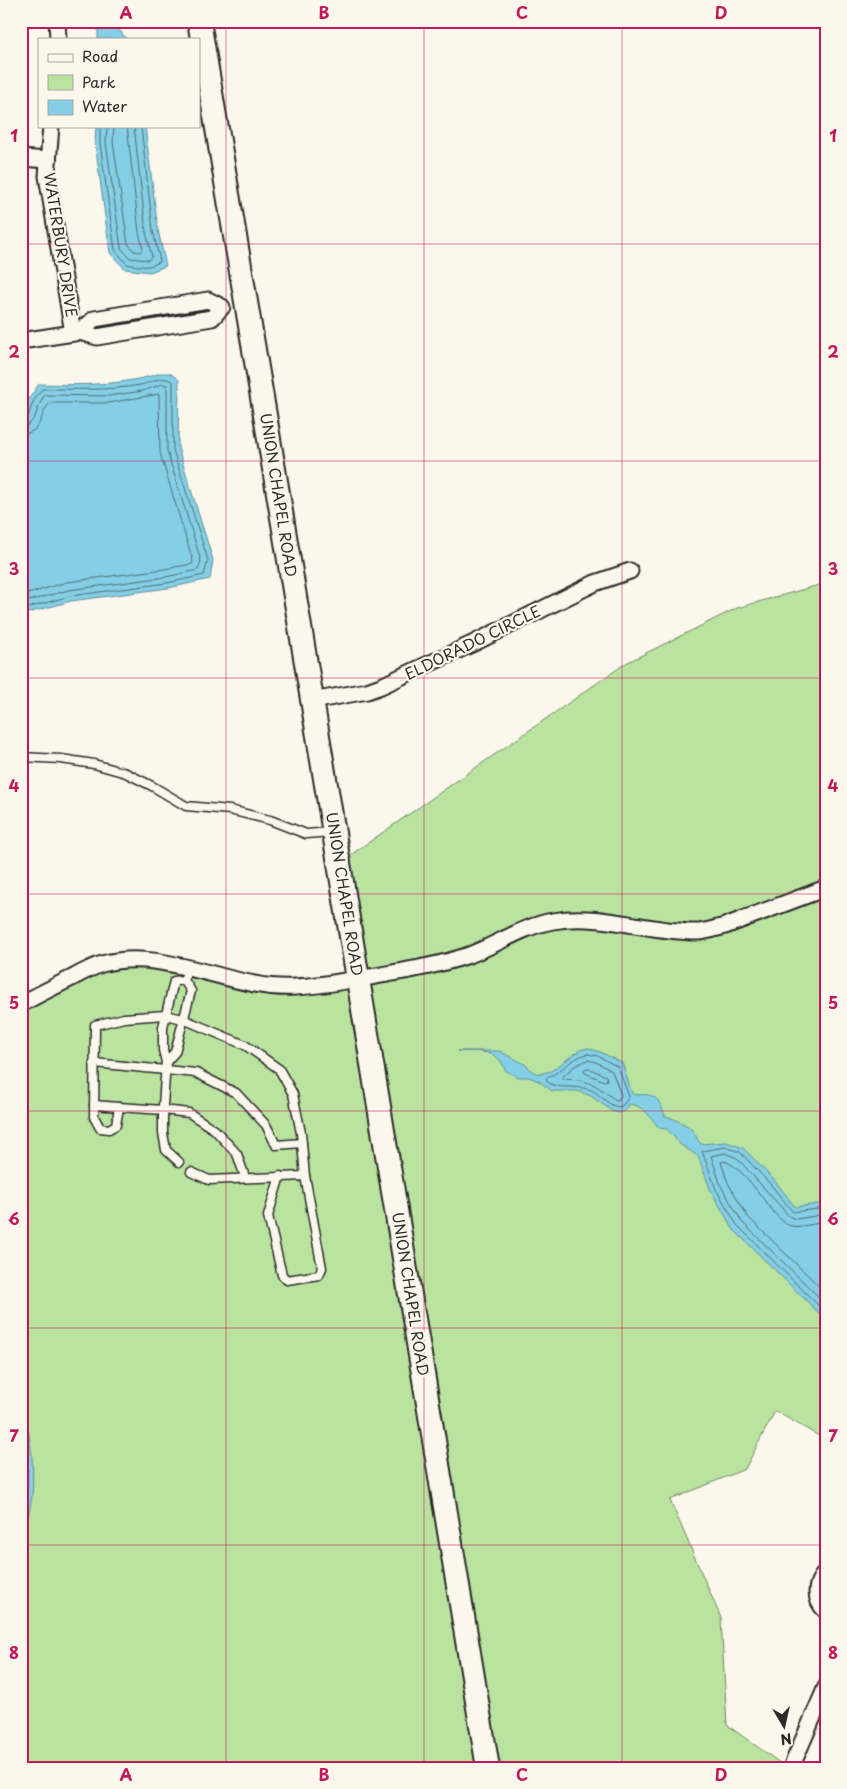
<svg xmlns="http://www.w3.org/2000/svg" width="847" height="1789" font-family="'Playpen Sans',sans-serif">
	<style>
		.green { fill: #b9e39f; stroke: #728765 }
		.water { fill: #84cfe5; stroke: #608d9b }
		.lines { fill: none; stroke-linecap: round; stroke-linejoin: round }
		.shore { stroke: #4f6d75; stroke-width: 1 }
		.lane-casing { stroke: #2b2b2b; stroke-width: 11 }
		.street-casing { stroke: #2b2b2b; stroke-width: 19 }
		.secondary-casing { stroke: #2b2b2b; stroke-width: 26 }
		.lane { stroke: #fbf7ec; stroke-width: 8 }
		.street { stroke: #fbf7ec; stroke-width: 15 }
		.secondary { stroke: #fbf7ec; stroke-width: 22 }
		.grid { fill: none; stroke: #c2185b; stroke-width: 1; stroke-opacity: 0.55 }
		.labels { text-anchor: middle; stroke-width: 4.5; stroke-linejoin: round; paint-order: stroke }
		.street-label { font-size: 15px; fill: #2b2b2b; stroke: #fbf7ec }
		.neatline { fill: none; stroke: #c2185b; stroke-width: 2 }
		.grid-label { font-size: 16px; text-anchor: middle; font-weight: bold; fill: #c2185b }
	</style>
	<rect width="100%" height="100%" fill="#fbf7ec"/>
	<filter id="ink" filterUnits="userSpaceOnUse"><feTurbulence type="fractalNoise" baseFrequency=".02" numOctaves="2"/><feDisplacementMap in="SourceGraphic" scale="10" xChannelSelector="R" yChannelSelector="G"/><feConvolveMatrix kernelMatrix="1 2 1 2 8 2 1 2 1" color-interpolation-filters="sRGB"/></filter>
	<g filter="url(#ink)">
		<!-- green -->
		<path class="green" d="M826,583l-2,423 2,1v433l-51,-29 -30,58 -75,31 51,118 6,107 60,43h-766v-764l100,-44 126,23 111,-4 -19,-116 287,-200 111,-55z"/>
		<!-- water -->
		<g class="water">
			<path d="M98,22l18,3 10,14h-28z"/>
			<path d="M96,126h49l13,104 8,36 -16,6 -25,-3 -15,-16 -15,-110z"/>
			<path d="M161,373h9l9,7 -1,68 35,112 -3,19 -42,9 -97,13 -50,14v-193l7,-22 11,-16c41,1 82,2 122,-11z"/>
			<path d="M588,1048l12,4 22,11 10,30 3,2c20,-2 24,3 30,21 6,1 23,9 27,14 4,4 5,10 9,14l25,-2 17,6 32,33 20,26 31,-4v117l-93,-91 -22,-38 -13,-35 -17,-11 -14,-16 -8,-1c-8,-10 -15,-23 -30,-24l-3,6 -7,3 -7,-2 -21,-15 -13,-5h-26l-13,-10 -10,-4h-12l-12,-7c-6,-22 -29,-18 -48,-19h42l26,13 8,8 6,2 12,-3 29,-21z"/>
			<path d="M21,1406c12,27 19,100 0,125z"/>
		</g>
		<g class="lines">
			<!-- shore -->
			<g class="shore">
				<path d="M100,126v17l15,107 12,14c11,2 24,5 33,-3l-7,-30 -12,-105"/>
				<path d="M107,126l-1,16 15,106 9,10 18,2 4,-3 -6,-25 -12,-106"/>
				<path d="M114,126l-1,16 15,102 6,7 6,1 3,-3 -4,-17 -12,-106"/>
				<path d="M21,420l7,-3 5,-15 9,-13c33,0 66,2 98,-4 12,-2 22,-11 33,-3v68l35,110 -4,15 -37,8 -97,13 -49,14"/>
				<path d="M21,427c16,-1 15,-21 24,-32l63,1 35,-5 19,-7 5,1v66l34,110 -3,9 -32,7 -97,13 -48,13"/>
				<path d="M21,434c23,-1 17,-19 29,-31h58l51,-9 1,59 33,108 -1,3 -28,5 -97,13 -46,14"/>
				<path d="M588,1054l10,2 20,11 11,30 -7,9c-11,4 -21,-12 -31,-16 -16,-6 -33,1 -45,-9l1,-4c15,-4 25,-21 41,-23z"/>
				<path d="M588,1060l8,2 16,9 9,24 -2,4 -3,1 -21,-15 -15,-5 -18,-1 1,-3 12,-10z"/>
				<path d="M588,1068l18,8 1,4 -3,1 -19,-8 -1,-3z"/>
				<path d="M826,1208l-33,4 -22,-27 -31,-33 -15,-5 -23,4 14,38 21,36 89,88"/>
				<path d="M826,1214l-29,5 -7,-2 -53,-59 -12,-5 -14,3 10,30 21,36 84,82"/>
				<path d="M826,1222c-11,1 -25,6 -35,4 -19,-5 -41,-57 -67,-65l-3,1 7,21 20,34 78,76"/>
				<path d="M21,1418c7,25 10,80 0,103"/>
			</g>
			<!-- lane casing -->
			<g class="lane-casing">
				<g id="lane">
					<path d="M21,757l40,2 33,5 32,9 26,13 34,20 44,4 40,10 36,14 26,-2"/>
					<path d="M166,1062l9,-10 16,-61 -7,-11 1,-3"/>
					<path d="M94,1063l102,10 40,20 30,32 10,20 26,-2"/>
					<path d="M94,1105l25,2"/>
					<path d="M179,1162l-13,-12 -3,-17v-27l3,-44 -3,-12v-23l11,-46 10,-1"/>
					<path d="M191,1172l18,8 96,-4 17,92 -3,7 -32,5 -5,-5 -14,-59 12,-40"/>
					<path d="M245,1177l-8,-23 -22,-24 -26,-17 -26,-3 -44,-3 -3,18 -7,4 -9,-1 -6,-11 1,-92 29,-7 41,-3 18,4 62,26 34,24 14,25 8,39 4,43"/>
				</g>
			</g>
			<!-- street casing -->
			<g class="street-casing">
				<g id="street">
					<path d="M57,21l1,18"/>
					<path d="M51,126l-4,50 26,157"/>
					<path d="M21,158l27,2"/>
					<path d="M21,341l59,-9 17,5 115,-19 10,-11 -14,-7 -114,19 -14,13"/>
					<path d="M312,701l55,-10 14,-5 93,-43 121,-60 35,-12"/>
					<path d="M21,1004c17,-9 34,-18 51,-26 9,-5 20,-11 30,-14 62,-18 131,27 193,23 25,-1 50,-6 75,-10 34,-6 67,-11 99,-22 28,-10 54,-29 84,-34 49,-9 97,12 146,11 9,-1 18,-4 26,-6l101,-38"/>
					<path d="M826,1572c-12,12 -12,28 0,39"/>
					<path d="M791,1768l35,-81"/>
				</g>
			</g>
			<!-- secondary casing -->
			<g class="secondary-casing">
				<path id="secondary" d="M199,21l75,448 214,1299"/>
			</g>
			<!-- lane -->
			<use href="#lane" class="lane"/>
			<!-- street -->
			<use href="#street" class="street"/>
			<!-- secondary -->
			<use href="#secondary" class="secondary"/>
		</g>
	</g>
	<!-- grid -->
	<path class="grid" d="M226,21v1747M424,21v1747M622,21v1747M21,244h805M21,461h805M21,678h805M21,894h805M21,1111h805M21,1328h805M21,1545h805"/>
	<g class="labels">
		<!-- street labels -->
		<g class="street-label">
			<text transform="translate(60 245) rotate(81)" y="5">WATERBURY DRIVE</text>
			<text transform="translate(278 495) rotate(81)" y="5">UNION CHAPEL ROAD</text>
			<text transform="translate(473 643) rotate(-26)" y="5">ELDORADO CIRCLE</text>
			<text transform="translate(344 894) rotate(81)" y="5">UNION CHAPEL ROAD</text>
			<text transform="translate(410 1294) rotate(81)" y="5">UNION CHAPEL ROAD</text>
		</g>
	</g>
	<!-- margin -->
	<rect width="847" height="1789" fill="none" stroke="#fbf7ec" stroke-width="55"/>
	<!-- legend -->
	<rect x="38" y="38" width="162" height="90" fill="#fbf7ec" stroke="#a8a59f"/>
	<rect x="48" y="54" width="25" height="8" fill="#fbf7ec" stroke="#a8a59f"/>
	<text x="82" y="62" font-size="15" fill="#2b2b2b">Road</text>
	<rect x="48" y="75" width="25" height="15" fill="#b9e39f" stroke="#a8a59f"/>
	<text x="82" y="88" font-size="15" fill="#2b2b2b">Park</text>
	<rect x="48" y="100" width="25" height="15" fill="#84cfe5" stroke="#a8a59f"/>
	<text x="82" y="112" font-size="15" fill="#2b2b2b">Water</text>
	<!-- north arrow -->
	<g transform="translate(784 1726) rotate(171)" stroke="#fbf7ec" stroke-width="4" paint-order="stroke">
	<path d="M0-4L9 19L0 12L-9 19Z" fill="#2b2b2b"/>
	<text y="-8" font-size="14" font-weight="bold" text-anchor="middle" fill="#2b2b2b">N</text>
	</g>
	<rect x="28" y="28" width="792" height="1734" class="neatline"/>
	<g class="grid-label">
		<text x="126" y="19">A</text>
		<text x="324" y="19">B</text>
		<text x="522" y="19">C</text>
		<text x="721" y="19">D</text>
		<text x="14" y="142">1</text>
		<text x="833" y="142">1</text>
		<text x="14" y="358">2</text>
		<text x="833" y="358">2</text>
		<text x="14" y="575">3</text>
		<text x="833" y="575">3</text>
		<text x="14" y="792">4</text>
		<text x="833" y="792">4</text>
		<text x="14" y="1009">5</text>
		<text x="833" y="1009">5</text>
		<text x="14" y="1225">6</text>
		<text x="833" y="1225">6</text>
		<text x="14" y="1442">7</text>
		<text x="833" y="1442">7</text>
		<text x="14" y="1659">8</text>
		<text x="833" y="1659">8</text>
		<text x="126" y="1781">A</text>
		<text x="324" y="1781">B</text>
		<text x="522" y="1781">C</text>
		<text x="721" y="1781">D</text>
	</g>
</svg>
